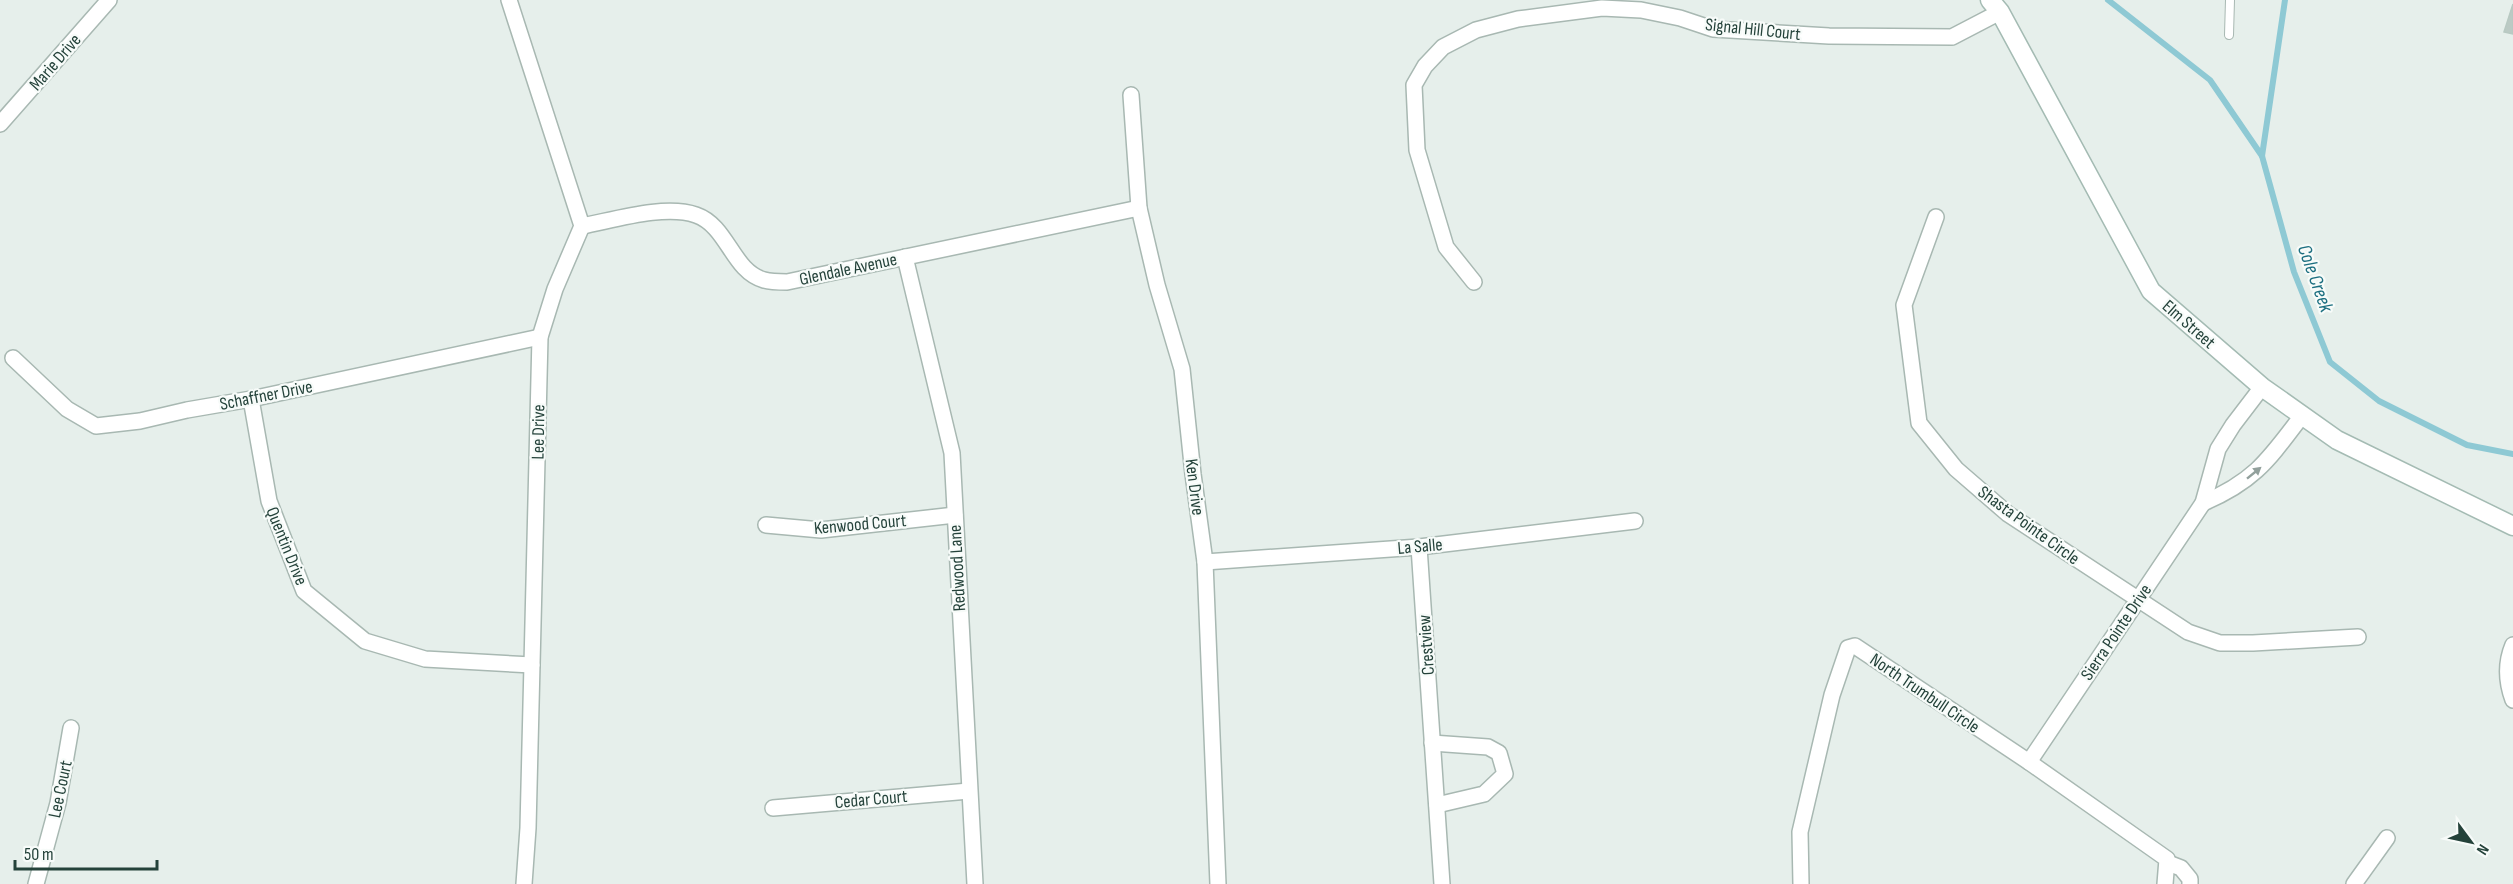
<svg xmlns="http://www.w3.org/2000/svg" width="2513" height="884" font-family="'Sofia Sans Condensed',sans-serif">
	<style>
		.lines { fill: none; stroke-linecap: round; stroke-linejoin: round }
		.stream { stroke: #8ec9d4; stroke-width: 6 }
		.building { fill: #bbcac4; stroke: #b8c9c2; stroke-width: 1.5 }
		.service-casing { stroke: #a8b8b2; stroke-width: 10 }
		.minor-casing { stroke: #a8b8b2; stroke-width: 18 }
		.secondary-casing { stroke: #a4bbb3; stroke-width: 21 }
		.service { stroke: #fff; stroke-width: 8 }
		.minor { stroke: #fff; stroke-width: 15 }
		.secondary { stroke: #fff; stroke-width: 18 }
		.oneway { fill: #92a09c }
		.labels { text-anchor: middle; stroke-width: 4.5; stroke-linejoin: round; paint-order: stroke }
		.street-label { font-size: 18px; fill: #24423a; stroke: #f7fbf9 }
		.water-label { font-size: 20px; font-style: italic; fill: #1c6f80; stroke: #f7fbf9 }
	</style>
	<rect width="100%" height="100%" fill="#e6efeb"/>
	<g class="lines">
		<!-- stream -->
		<g class="stream">
			<path d="M2108,0l102,80 52,76"/>
			<path d="M2285,0l-23,156 32,116 36,90 49,39 88,44 46,9"/>
		</g>
	</g>
	<!-- building -->
	<path class="building" d="M2513,4v30l-9,-2z"/>
	<g class="lines">
		<!-- service casing -->
		<g class="service-casing">
			<path id="service" d="M2229,35l1,-35"/>
		</g>
		<!-- minor casing -->
		<g class="minor-casing">
			<g id="minor">
				<path d="M509,0l73,226 -27,63 -15,48 -12,491 -4,56"/>
				<path d="M1131,95l8,113 18,77 25,84 11,105 12,88 13,322"/>
				<path d="M0,124l109,-124"/>
				<path d="M1936,217l-32,88 15,118 37,46 52,45 180,118 32,11h33l105,-6"/>
				<path d="M582,226c32,-6 83,-22 114,-11 32,11 36,56 68,65 7,2 16,2 23,2l352,-74"/>
				<path d="M905,257l47,196 23,431"/>
				<path d="M1474,282l-28,-35 -29,-97 -3,-65 11,-19 18,-19 33,-17 42,-11 84,-11 39,2 39,8 33,11 116,7 123,1 48,-25"/>
				<path d="M13,358l54,51 29,17 44,-5 47,-11 64,-11 289,-62"/>
				<path d="M251,399l18,102 35,90 61,50 60,18 107,6"/>
				<path d="M2203,503c52,-22 66,-44 98,-86"/>
				<path d="M766,525l55,5 134,-15"/>
				<path d="M1419,547l23,337"/>
				<path d="M1205,562l214,-15 216,-26"/>
				<path d="M2513,645c-8,19 -7,36 0,55"/>
				<path d="M1432,743l56,4 11,6 6,21 -21,20 -47,11"/>
				<path d="M2029,762l174,-259 15,-54 15,-24 29,-38"/>
				<path d="M773,808l196,-17"/>
				<path d="M2168,863l13,5 9,11v5"/>
				<path d="M36,884l22,-81 13,-75"/>
				<path d="M1801,884l-1,-52 32,-137 16,-47 7,-2 174,116 138,97 -2,25"/>
				<path d="M2354,884l33,-46"/>
			</g>
		</g>
		<!-- secondary casing -->
		<g class="secondary-casing">
			<path id="secondary" d="M1990,0l10,12 151,279 111,96 75,53 176,86"/>
		</g>
		<!-- service -->
		<use href="#service" class="service"/>
		<!-- minor -->
		<use href="#minor" class="minor"/>
		<!-- secondary -->
		<use href="#secondary" class="secondary"/>
	</g>
	<!-- one-way arrows -->
	<defs><path id="oneway-solid" d="M-6-.8H1V-3.2L6.5 0L1 3.2V.8H-6Z" transform="scale(1.5)"/></defs>
	<use class="oneway" href="#oneway-solid" transform="translate(2254 473) rotate(-39)"/>
	<g class="labels">
		<!-- street labels -->
		<g class="street-label">
			<text transform="translate(1753 29) rotate(6)" y="6">Signal Hill Court</text>
			<text transform="translate(55 62) rotate(-49)" y="6">Marie Drive</text>
			<text transform="translate(848 269) rotate(-12)" y="6">Glendale Avenue</text>
			<text transform="translate(2189 324) rotate(41)" y="6">Elm Street</text>
			<text transform="translate(266 395) rotate(-11)" y="6">Schaffner Drive</text>
			<text transform="translate(538 432) rotate(-89)" y="6">Lee Drive</text>
			<text transform="translate(1195 487) rotate(83)" y="6">Ken Drive</text>
			<text transform="translate(860 524) rotate(-5)" y="6">Kenwood Court</text>
			<text transform="translate(2029 525) rotate(36)" y="6">Shasta Pointe Circle</text>
			<text transform="translate(287 546) rotate(68)" y="6">Quentin Drive</text>
			<text transform="translate(1420 546) rotate(-5)" y="6">La Salle</text>
			<text transform="translate(957 568) rotate(-93)" y="6">Redwood Lane</text>
			<text transform="translate(2116 632) rotate(-56)" y="6">Sierra Pointe Drive</text>
			<text transform="translate(1426 645) rotate(-94)" y="6">Crestview</text>
			<text transform="translate(1925 693) rotate(34)" y="6">North Trumbull Circle</text>
			<text transform="translate(60 789) rotate(-78)" y="6">Lee Court</text>
			<text transform="translate(871 799) rotate(-5)" y="6">Cedar Court</text>
		</g>
		<!-- water labels -->
		<g class="water-label">
			<text transform="translate(2316 278) rotate(70)" y="7">Cole Creek</text>
		</g>
	</g>
	<!-- north arrow -->
	<g transform="translate(2471 842) rotate(123)" stroke="#f7fbf9" stroke-width="4.5" paint-order="stroke">
	<path d="M0-4.5L10 22L0 15L-10 22Z" fill="#24423a"/>
	<text y="-9" font-size="16" font-weight="bold" text-anchor="middle" fill="#24423a">N</text>
	</g>
	<!-- scale -->
	<path d="M15 860v9h142v-9" fill="none" stroke="#24423a" stroke-width="3"/>
	<text x="24" y="860" font-size="18" fill="#24423a" stroke="#f7fbf9" stroke-width="4.5" paint-order="stroke">50 m</text>
</svg>
